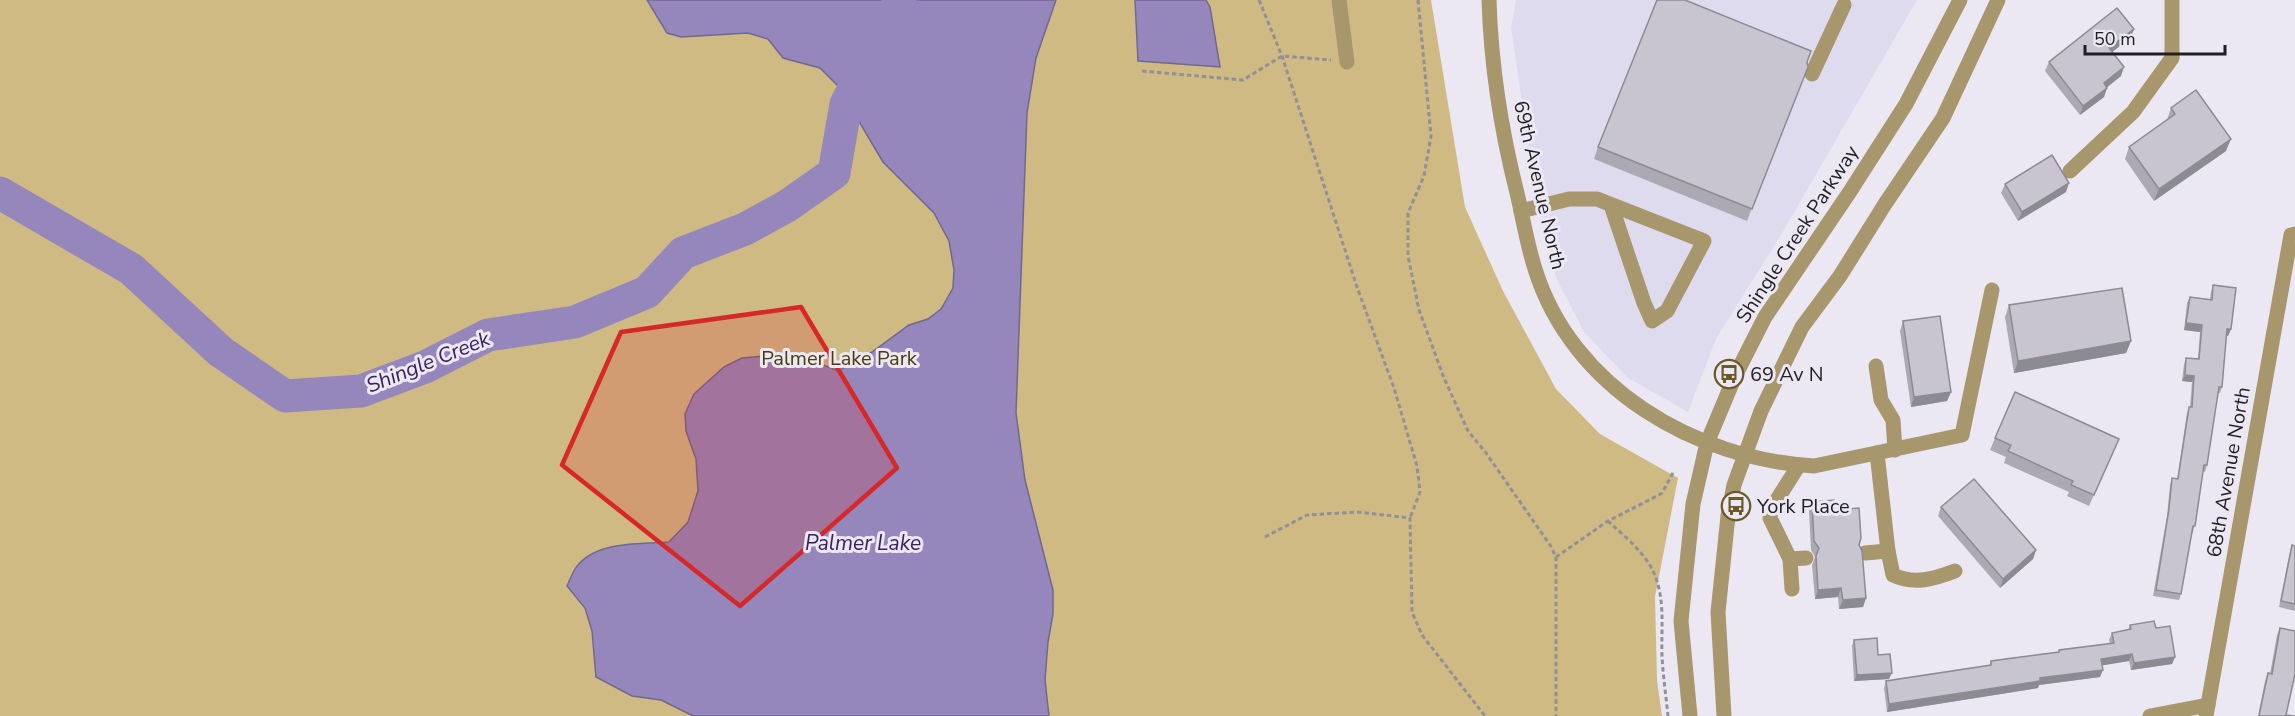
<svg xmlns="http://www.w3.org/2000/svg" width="2295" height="716" font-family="'Nunito Sans',sans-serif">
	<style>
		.built { fill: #dfdbee }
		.green { fill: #d0ba84 }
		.water { fill: #9587bb; stroke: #72688d; stroke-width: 1.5 }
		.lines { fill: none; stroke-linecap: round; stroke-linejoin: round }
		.river { stroke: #9587bb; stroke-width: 33 }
		.path { stroke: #918f98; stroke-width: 3; stroke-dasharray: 4.5 3; stroke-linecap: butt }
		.minor { stroke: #a8976c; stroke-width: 15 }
		.wall { fill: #aca9b4 }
		.shaded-wall { fill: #8c8a92 }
		.building { fill: #c8c5d1; stroke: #8c8a92; stroke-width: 1.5 }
		.marked { fill: #d62828; fill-opacity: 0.2; stroke: #d62828; stroke-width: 4.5; stroke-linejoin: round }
		.labels { text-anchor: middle; stroke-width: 6; stroke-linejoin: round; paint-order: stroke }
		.street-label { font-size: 20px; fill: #1f1e23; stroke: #ebe8f4 }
		.park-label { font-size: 20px; fill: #49390b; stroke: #ebe8f4 }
		.poi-label { font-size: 20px; fill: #1f1e23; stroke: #ebe8f4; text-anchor: start }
		.water-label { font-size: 21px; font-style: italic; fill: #382160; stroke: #ebe8f4 }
	</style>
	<rect width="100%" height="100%" fill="#ebe8f4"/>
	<!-- built -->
	<path class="built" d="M1516,0h401l-136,235 -65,104 -28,73 -60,-34 -44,-46 -28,-54 -23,-100 -22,-151z"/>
	<!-- green -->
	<path class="green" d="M0,0h1431l34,207 38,84 53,98 44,45 78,44 -23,119 2,83 5,36h-1662z"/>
	<!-- water -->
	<g class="water">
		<path d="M647,0h409l-20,58 -9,55 -11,300 9,67 28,110v24l-5,28 -3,38 4,36h-356l-32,-16 -29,-4 -36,-19 -4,-46 -7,-23 -18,-22c3,-6 6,-16 11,-21 20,-24 62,-21 91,-23l19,-20 10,-31 -2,-32 -10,-28 -1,-17 9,-20 30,-27 18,-9 52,-5 44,18 34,-19 37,-27 19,-6 13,-10 12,-21 1,-18 -5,-29 -15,-28 -51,-51 -45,-76 -18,-18 -37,-10 -15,-19 -20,-6 -67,4 -14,-4z"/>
		<path d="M1135,0h71l4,7 10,60 -82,-6z"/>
	</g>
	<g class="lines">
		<!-- river -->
		<path class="river" d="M0,193l131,76 90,83 64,44 76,-5 64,-24 63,-32 87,-13 72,-30 36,-39 62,-24 42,-23 47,-33 12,-69 54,-104"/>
		<!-- path -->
		<g class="path">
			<path d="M1259,0l23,56 75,231 37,101 23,78 3,26 -10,26"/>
			<path d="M1418,0l13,136 -7,40 -16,37v43l11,54 25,68 24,53 18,22 64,92 6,12v159"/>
			<path d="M1142,71l101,9 39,-24 49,4"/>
			<path d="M1608,521c15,14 34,29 44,48 14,28 9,57 10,87 1,20 4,40 6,60"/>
			<path d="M1265,537l42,-22 51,-3 52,6 2,94 10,23 63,81"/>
			<path d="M1556,557l52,-36 49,-25 5,-3 12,-22"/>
		</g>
		<!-- minor -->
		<g class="minor">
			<path d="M1339,0l8,62"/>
			<path d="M1489,0c2,65 12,130 28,193 6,25 10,51 18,76 37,119 160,190 279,197l148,-31 30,-145"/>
			<path d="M1812,74l32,-69"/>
			<path d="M2070,171l63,-59 39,-54v-58"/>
			<path d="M1521,211l48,-12h28l107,42 -37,70 -15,10 -8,-18 -33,-98"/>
			<path d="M1876,366l5,34 12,20 2,30"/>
			<path d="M1877,453l11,98 5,24c21,10 41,4 62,-4"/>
			<path d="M1865,553l23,-2"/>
			<path d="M1790,559l16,-1"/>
			<path d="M1792,589l-2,-30 -20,-41 1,-9 28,-44"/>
			<path d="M1690,716l-9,-95 12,-117 14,-61 28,-67 30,-59 84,-124 57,-89 54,-104"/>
			<path d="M1724,716l-6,-104 10,-96 6,-31 27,-74 41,-84 38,-51 45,-72 58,-86 55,-118"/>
			<path d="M2150,716l58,-11"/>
			<path d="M2206,716l85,-481 4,-1"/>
		</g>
	</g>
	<!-- wall -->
	<g class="wall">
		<path d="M2134,29l-4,9 -18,14 9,24 -14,11 -3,10 -24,18 -35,-44 4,-9z"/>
		<path d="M1811,51l-64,170 -153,-62 4,-12z"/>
		<path d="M2171,108l55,43 -72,50 -29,-42 4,-12 38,-27z"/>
		<path d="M2005,184l61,8 -48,29 -17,-28z"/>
		<path d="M2213,285l18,44 -3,7 -2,-1 -4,52 -2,6h-2l-11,72 -2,7 -2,-1 -10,62h-1l-11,61 -2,6 -26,-4 14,-80 3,-31 2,-7 5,1 10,-66 3,-6 2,-25 -10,-1 2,-17 2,-6 12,1 2,-27 -16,-2 3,-27 3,-6 20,2 1,-7z"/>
		<path d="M2009,305l122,36 -5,12 -112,20 -9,-56z"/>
		<path d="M1903,321l48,71 -4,9 -36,6 -11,-76z"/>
		<path d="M1995,438l124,1 -30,67 -22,-10 2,-4 -65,-29 2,-6 -16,-7z"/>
		<path d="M1812,502l23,8 24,35 7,53 -3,9 -24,2 -1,-12 -23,2 -3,-34 3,-8 -4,-7 -2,-39z"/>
		<path d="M1941,507l95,43 -3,9 -33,29 -62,-72z"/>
		<path d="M2292,545l3,1v65l-16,-4 11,-56z"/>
		<path d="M2130,625l26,3 19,29 -3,7 -41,6 -2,-9 -27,4 -2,12 -61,8 -1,3 -151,24 -3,-24 2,-7 103,-15 2,-5 67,-9 1,-2 51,-6 -1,-4 3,-7 16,-3z"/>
		<path d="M2280,628l6,87 9,1h-37l7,-35 3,-8 2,1 7,-39z"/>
		<path d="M1854,640l24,15 11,24 -35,2 -2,-35z"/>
	</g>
	<!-- shaded-wall -->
	<g class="shaded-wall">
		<path d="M2134,29l-4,9 -24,19 3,-9z"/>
		<path d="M2124,67l-3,9 -21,17 4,-10z"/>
		<path d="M2107,88l-3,9 -24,18 3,-9z"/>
		<path d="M2231,139l-5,12 -72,50 5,-12z"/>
		<path d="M2069,183l-3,9 -48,29 4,-9z"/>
		<path d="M2186,323l16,2 -2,7 -16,-2z"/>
		<path d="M2227,329h4l-3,7 -3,-1z"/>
		<path d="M2131,341l-5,12 -112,20 4,-12z"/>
		<path d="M2185,375l9,1 -2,6 -10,-1z"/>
		<path d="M1951,392l-4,9 -36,6 3,-10z"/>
		<path d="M2036,550l-3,9 -33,29 3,-9z"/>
		<path d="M1841,588l-3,9 -23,2 3,-9z"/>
		<path d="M1866,598l-3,9 -24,2 4,-9z"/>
		<path d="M2132,654l-3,7 -30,5 2,-7z"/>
		<path d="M2175,657l-3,7 -41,6 3,-7z"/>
		<path d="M2103,670l-3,7 -61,8 -1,3 -151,24 2,-8 151,-26z"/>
		<path d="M1892,673l-3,6 -35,2 3,-6z"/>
	</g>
	<!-- building -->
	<g class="building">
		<path d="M1657,0h28l126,51 -4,11 1,5 -56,142 -154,-62z"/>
		<path d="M2117,8l17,21 -25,19 15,19 -20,16 3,5 -24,18 -34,-44z"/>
		<path d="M2196,90l35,49 -72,50 -30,-42 46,-33 -4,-6z"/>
		<path d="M2052,155l17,28 -47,29 -17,-28z"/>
		<path d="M2213,285l23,3 -5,41h-4l-5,58h-3l-12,78h-3l-9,61h-2l-12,68 -25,-4 13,-81 3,-31 6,1 11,-72h3l2,-31 -9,-1 1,-17 13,1 3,-34 -16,-2 4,-26 22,3z"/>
		<path d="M2122,288l9,53 -113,20 -9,-56z"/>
		<path d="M1940,316l11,76 -37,5 -11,-76z"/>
		<path d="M2015,392l104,47 -25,56 -23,-10 2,-4 -65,-30 3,-6 -16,-7z"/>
		<path d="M1974,479l62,71 -33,29 -62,-72z"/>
		<path d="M1834,500l1,10 24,-2 2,30 -2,7 3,6 4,47 -23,2 -2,-12 -23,2 -2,-34 3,-8 -5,-7 -2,-39z"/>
		<path d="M2292,545l3,1v58l-14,-3z"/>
		<path d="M2154,621l2,7 14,-2 5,31 -41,6 -2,-9 -31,5 2,11 -63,8v3l-151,23 -3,-23 105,-16v-4l68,-9v-2l55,-7 -2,-10 19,-4 -1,-4z"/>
		<path d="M2280,628l15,3v43l-9,41 9,1h-36l9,-43 4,1z"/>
		<path d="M1877,638l1,17 12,-1 2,19 -35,2 -3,-35z"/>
	</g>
	<!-- marked area -->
	<path class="marked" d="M801,307l96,161 -157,138 -178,-141 59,-133z"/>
	<!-- icons -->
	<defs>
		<g id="bus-ring" transform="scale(1.5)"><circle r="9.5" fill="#ebe8f4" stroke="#6d5928" stroke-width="1.5"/><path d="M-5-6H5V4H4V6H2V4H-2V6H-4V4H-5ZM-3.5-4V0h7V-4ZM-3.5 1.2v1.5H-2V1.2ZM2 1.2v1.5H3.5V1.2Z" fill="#6d5928"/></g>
	</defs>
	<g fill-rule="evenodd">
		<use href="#bus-ring" x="1729" y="374"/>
		<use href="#bus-ring" x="1736" y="506"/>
	</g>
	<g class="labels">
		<!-- street labels -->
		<g class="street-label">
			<text transform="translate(1540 185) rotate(77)" y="7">69th Avenue North</text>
			<text transform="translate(1797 234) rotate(-57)" y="7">Shingle Creek Parkway</text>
			<text transform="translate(2228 472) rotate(-80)" y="7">68th Avenue North</text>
		</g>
		<!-- park labels -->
		<g class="park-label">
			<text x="839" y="365">Palmer Lake Park</text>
		</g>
		<!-- poi labels -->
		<g class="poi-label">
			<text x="1750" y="381">69 Av N</text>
			<text x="1757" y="513">York Place</text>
		</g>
		<!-- water labels -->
		<g class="water-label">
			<text transform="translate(428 362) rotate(-22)" y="7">Shingle Creek</text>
			<text x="863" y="550">Palmer Lake</text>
		</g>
	</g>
	<!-- scale -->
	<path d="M2085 45v9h140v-9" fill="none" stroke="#1f1e23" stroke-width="3"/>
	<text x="2094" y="45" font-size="18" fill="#1f1e23" stroke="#ebe8f4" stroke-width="4.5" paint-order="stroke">50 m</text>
</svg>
